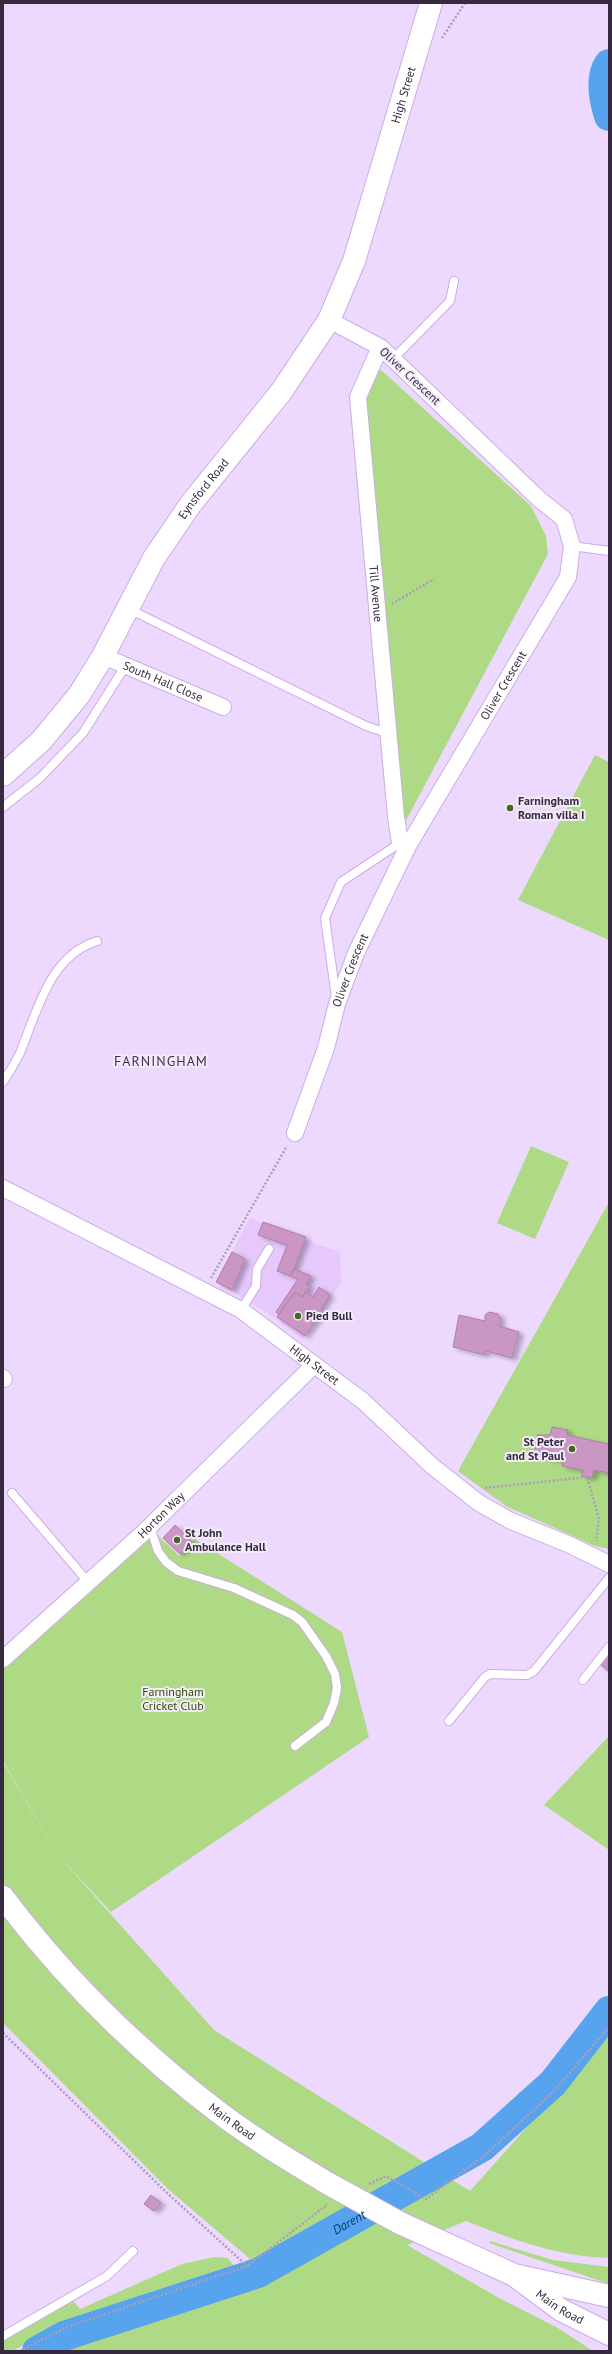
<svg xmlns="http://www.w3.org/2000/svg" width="612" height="2354" font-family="'PT Sans',sans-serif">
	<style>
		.built { fill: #e6c8fc }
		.green { fill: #afda85 }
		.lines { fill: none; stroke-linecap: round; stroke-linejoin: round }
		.river { stroke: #58a3ed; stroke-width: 30 }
		.building { fill: #ca96c4; stroke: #b07eab; filter: url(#shadow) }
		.service-casing { stroke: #cdace5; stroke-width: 10 }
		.minor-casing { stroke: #cdace5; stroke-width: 18 }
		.primary-casing { stroke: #cdace5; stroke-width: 24 }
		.path { stroke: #ad9cbb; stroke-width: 2.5; stroke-dasharray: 2 2; stroke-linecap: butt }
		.service { stroke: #fff; stroke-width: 8 }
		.minor { stroke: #fff; stroke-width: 16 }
		.primary { stroke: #fff; stroke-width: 22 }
		.primary-bridge-casing { stroke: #cdace5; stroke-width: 24; stroke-linecap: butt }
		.primary-bridge { stroke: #fff; stroke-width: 22 }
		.poi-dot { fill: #46671d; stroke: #f3ecf8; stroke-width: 1.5 }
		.labels { text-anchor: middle; stroke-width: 4; stroke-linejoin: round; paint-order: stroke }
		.street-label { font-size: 12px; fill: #362940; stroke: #f3ecf8 }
		.poi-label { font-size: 12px; font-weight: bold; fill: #362940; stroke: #f3ecf8; text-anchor: start }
		.park-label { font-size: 12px; fill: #2f4b05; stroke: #f3ecf8 }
		.water-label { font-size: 13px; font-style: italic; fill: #094070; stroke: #f3ecf8 }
		.quarter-label { font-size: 14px; letter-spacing: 1px; fill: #482b5b; stroke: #f3ecf8 }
	</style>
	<defs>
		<filter id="shadow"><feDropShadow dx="4.5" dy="2.5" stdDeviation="2" flood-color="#0004"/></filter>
	</defs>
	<rect width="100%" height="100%" fill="#edd9fd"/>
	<!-- built -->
	<path class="built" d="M250,1217l12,7 1,-2 43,15 -1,3 35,12 1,31 -38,56 -37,-27 -50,-30z"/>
	<!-- green -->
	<g class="green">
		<path d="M380,369l151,137 15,30 2,18 -147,276 -40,-434 6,-13z"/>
		<path d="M595,755l14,7v178l-91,-40z"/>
		<path d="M531,1146l38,16 -34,77 -38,-16z"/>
		<path d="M609,1202v347l-14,-3 -89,-40 -48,-35z"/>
		<path d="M150,1528l29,28 16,-17 147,93 27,105 -258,175 -54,-58 -54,-93v-100z"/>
		<path d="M609,1736v114l-65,-45z"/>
		<path d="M3,1762l54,92 157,176 256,161 139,-156v223c-50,-1 -96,-18 -143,-37l-59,24 92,53 59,30 35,23h-534l9,-5 116,-37 4,-23 23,-11 -147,50 -52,26h-9v-12l67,-42 10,12 102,-45 32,-7 14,1 6,8 16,-7 -82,-70 -165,-166z"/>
		<path d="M490,2241l63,19 56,7v17l-120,-41z"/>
	</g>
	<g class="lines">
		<!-- river -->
		<g class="river">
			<path d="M609,64c-10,14 -5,36 0,52"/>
			<path id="s1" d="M37,2351l27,-15 194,-63 224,-126 71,-64 56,-72"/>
		</g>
	</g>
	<!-- building -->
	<g class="building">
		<path d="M263,1222l43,15 -15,39 -14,-5 10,-26 -29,-10z"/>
		<path d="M232,1252l13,7 -13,31 -16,-8z"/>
		<path d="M294,1269l17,7 -5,8 4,2 -8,11 -7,-5 -16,23 -3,-3 22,-33 -7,-3z"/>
		<path d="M319,1287l11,8 -9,14 2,1 -18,26 -28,-19 18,-25 7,5 4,-5 7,5z"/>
		<path d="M489,1312l9,2 3,6 -2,6 20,6 -7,26 -26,-7 -1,4 -32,-8 6,-32 26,6v-6z"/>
		<path d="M552,1427l16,3 -1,5 42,9v29l-15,-3 -2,8 -10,-2 1,-6 -21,-4 1,-5 -29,-6 3,-20h13z"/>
		<path d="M175,1525l17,17 -12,12 -17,-16z"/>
		<path d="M609,1653v19l-9,-8z"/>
		<path d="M151,2195l10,8 -7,8 -10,-7z"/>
	</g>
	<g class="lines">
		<!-- service casing -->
		<g class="service-casing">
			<g id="service">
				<path d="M393,359l57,-58 4,-20"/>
				<path d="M572,546l37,5"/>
				<path d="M129,609l237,117 24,8"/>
				<path d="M3,807l37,-29 43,-45 43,-68"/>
				<path d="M336,997l-11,-79 16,-36 59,-39 2,1"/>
				<path d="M3,1082c6,-9 12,-19 17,-29 17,-41 29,-97 77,-112"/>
				<path d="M241,1310l15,-24 1,-17 12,-20"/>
				<path d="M12,1493l77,90"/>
				<path d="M150,1527l8,24 8,11 12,9 56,17 59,27 9,7 24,34 9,18 2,14 -3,15 -8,19 -31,24"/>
				<path d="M583,1680l26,-33"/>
				<path d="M449,1721l36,-44 5,-3 37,1 7,-4 75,-93"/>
				<path d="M3,2336l104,-60 26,-25"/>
			</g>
		</g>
		<!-- minor casing -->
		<g class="minor-casing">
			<g id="minor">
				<path id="s2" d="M380,347l-22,50 38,420 4,26"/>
				<path id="s3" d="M103,656l120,51"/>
				<path id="s4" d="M295,1133l31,-85 11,-44 19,-51 52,-107 160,-269 4,-31 -8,-27 -25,-20 -146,-140 -13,-12 -51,-27"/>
				<path id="s5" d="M3,1188l238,122 122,91 69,65 47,37 32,18 57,23 41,20"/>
				<path d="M3,1378l1,1"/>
				<path id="s6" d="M3,1659l139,-125 171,-168"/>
			</g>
		</g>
		<!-- primary casing -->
		<g class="primary-casing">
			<g id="primary">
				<path id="s7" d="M3,775l38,-34 38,-46 24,-39 51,-98 36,-53 91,-113 48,-72 25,-59 77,-258"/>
				<path id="s8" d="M3,1897c61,81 134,153 214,214 35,27 74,50 112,73"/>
				<path d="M400,2223l114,52 95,21"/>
				<path id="s9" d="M518,2278l43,32 48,24"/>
			</g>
		</g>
		<!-- path -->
		<g class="path">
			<path d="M442,38l23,-35"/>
			<path d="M392,604l42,-25"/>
			<path d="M211,1278l76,-132"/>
			<path d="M485,1488l102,-11 12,42 -3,22"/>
			<path d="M3,2033l163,159 81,74"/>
			<path d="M369,2184l17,-8 40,23 58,-43 73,-68 52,-61"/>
			<path d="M20,2351l47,-24 180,-61 81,-62"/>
		</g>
		<!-- service -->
		<use href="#service" class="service"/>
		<!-- minor -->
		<use href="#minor" class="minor"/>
		<!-- primary -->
		<use href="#primary" class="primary"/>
		<!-- primary-bridge casing -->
		<g class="primary-bridge-casing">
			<path id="primary-bridge" d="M329,2184l71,39"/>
		</g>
		<!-- primary-bridge -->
		<use href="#primary-bridge" class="primary-bridge"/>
	</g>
	<!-- markers -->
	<g class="poi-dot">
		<circle cx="510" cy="808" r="4"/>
		<circle cx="298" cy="1316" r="4"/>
		<circle cx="572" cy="1449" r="4"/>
		<circle cx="177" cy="1540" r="4"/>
	</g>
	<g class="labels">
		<!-- street labels -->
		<g class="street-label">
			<text dy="4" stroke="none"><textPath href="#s7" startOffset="800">High Street</textPath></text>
			<text transform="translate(410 376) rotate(43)" y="4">Oliver Crescent</text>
			<text dy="4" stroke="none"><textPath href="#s7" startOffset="352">Eynsford Road</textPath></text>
			<text dy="4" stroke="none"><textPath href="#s2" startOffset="252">Till Avenue</textPath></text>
			<text dy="4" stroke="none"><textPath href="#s3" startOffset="65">South Hall Close</textPath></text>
			<text dy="4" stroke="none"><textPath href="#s4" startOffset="496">Oliver Crescent</textPath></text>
			<text dy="4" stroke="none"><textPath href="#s4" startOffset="172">Oliver Crescent</textPath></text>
			<text dy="4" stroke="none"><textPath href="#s5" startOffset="359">High Street</textPath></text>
			<text dy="4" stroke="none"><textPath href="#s6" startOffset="214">Horton Way</textPath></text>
			<text dy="4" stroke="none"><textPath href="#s8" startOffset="322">Main Road</textPath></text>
			<text dy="4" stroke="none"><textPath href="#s9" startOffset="51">Main Road</textPath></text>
		</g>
		<!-- poi labels -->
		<g class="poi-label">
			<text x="518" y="805">Farningham<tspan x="518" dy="14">Roman villa I</tspan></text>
			<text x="306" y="1320">Pied Bull</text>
			<text x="564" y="1446" text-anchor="end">St Peter<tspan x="564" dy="14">and St Paul</tspan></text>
			<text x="185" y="1537">St John<tspan x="185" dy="14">Ambulance Hall</tspan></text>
		</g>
		<!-- park labels -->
		<g class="park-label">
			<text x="173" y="1696">Farningham<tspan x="173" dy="14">Cricket Club</tspan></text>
		</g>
		<!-- water labels -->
		<g class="water-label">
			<text dy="5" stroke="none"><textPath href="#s1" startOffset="339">Darent</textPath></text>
		</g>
		<!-- quarter labels -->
		<g class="quarter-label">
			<text x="161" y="1066">FARNINGHAM</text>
		</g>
	</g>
	<!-- border -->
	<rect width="612" height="2354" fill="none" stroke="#362940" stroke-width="8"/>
</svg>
